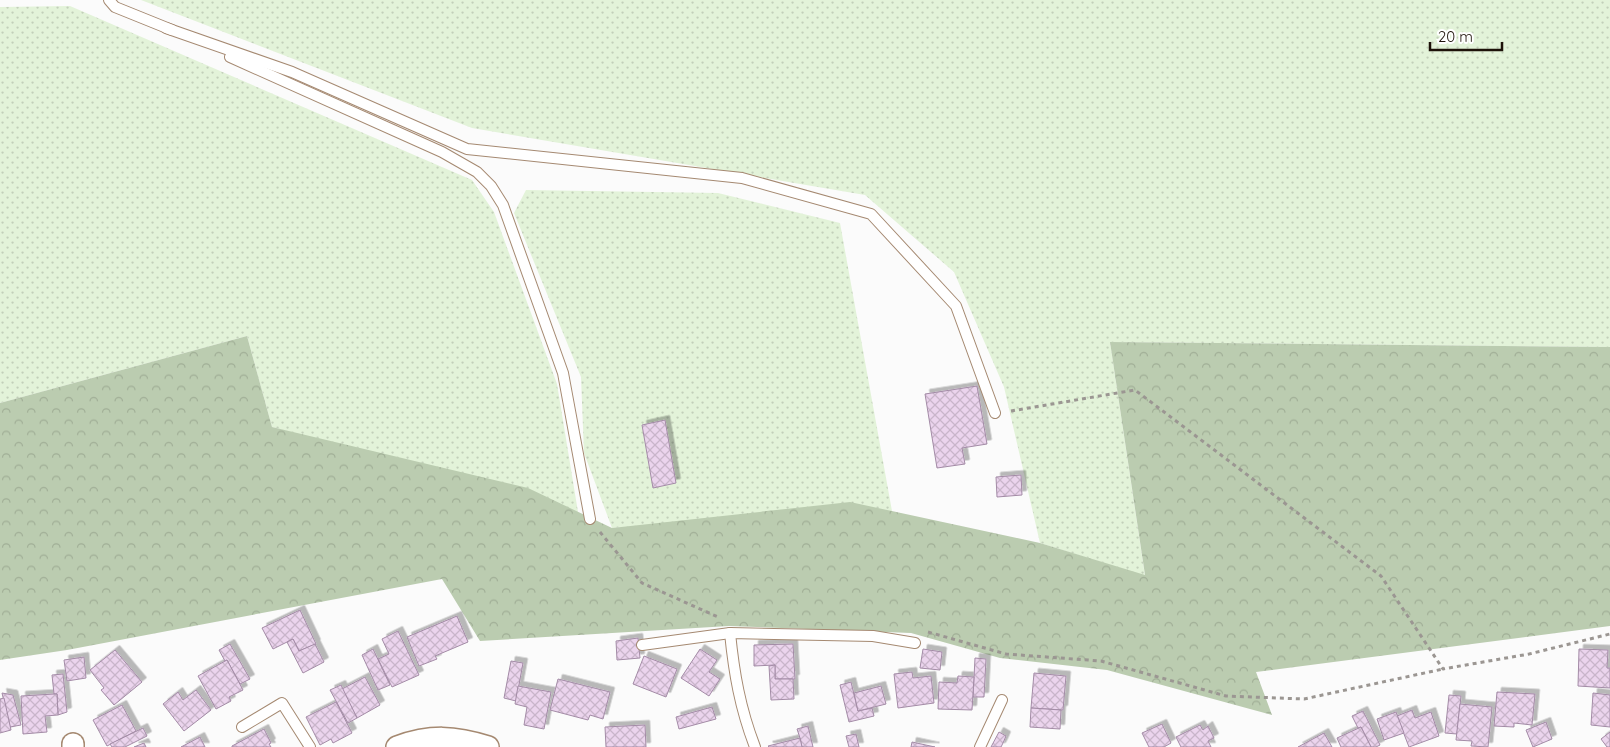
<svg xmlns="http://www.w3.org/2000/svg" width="1610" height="747" font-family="Quicksand,sans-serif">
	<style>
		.grass { fill: url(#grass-dots); fill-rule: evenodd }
		.forest { fill: url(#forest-crowns) }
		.building { fill: url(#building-cross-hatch); stroke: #a38ba6; filter: url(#shadow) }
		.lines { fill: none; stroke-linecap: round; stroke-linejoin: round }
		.lane-casing { stroke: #a58971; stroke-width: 12 }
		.street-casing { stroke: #a58971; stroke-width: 24 }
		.path { stroke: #9b9692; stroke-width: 3; stroke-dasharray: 4 4; stroke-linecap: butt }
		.lane { stroke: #fff; stroke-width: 10 }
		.street { stroke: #fff; stroke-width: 21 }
	</style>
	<defs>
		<pattern id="grass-dots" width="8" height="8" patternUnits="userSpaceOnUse" patternTransform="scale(1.25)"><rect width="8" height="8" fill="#e3f3d9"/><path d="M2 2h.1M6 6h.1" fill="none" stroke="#c2cfb9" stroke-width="1.8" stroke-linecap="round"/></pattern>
		<pattern id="forest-crowns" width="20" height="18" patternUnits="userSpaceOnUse" patternTransform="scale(1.25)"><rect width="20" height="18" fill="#bbccb0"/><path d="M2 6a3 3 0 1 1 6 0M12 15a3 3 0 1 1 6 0" fill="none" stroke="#a0ae96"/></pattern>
		<pattern id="building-cross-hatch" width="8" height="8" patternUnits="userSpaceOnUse" patternTransform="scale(1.25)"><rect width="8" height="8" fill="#ebd4ed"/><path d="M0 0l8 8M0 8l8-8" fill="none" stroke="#c9b5ca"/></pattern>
		<filter id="shadow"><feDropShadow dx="4.5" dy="-4.5" stdDeviation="0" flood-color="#0004"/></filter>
	</defs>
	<rect width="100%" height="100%" fill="#fbfbfb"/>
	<!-- grass -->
	<g class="grass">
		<path d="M141,0h1469v347l-500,-5 35,234 -105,-33 -36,-156 -50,-115 -89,-77 -393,-67z"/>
		<path d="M70,6l402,174 22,32 63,172 21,128 -306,-85 -25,-91 -247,67v-396z"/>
		<path d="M526,190l192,3 122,30 52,288 -280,17 -28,-75 -3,-76 -67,-164zM665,421l11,62 -23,5 -11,-63z"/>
	</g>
	<!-- forest -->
	<path class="forest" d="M247,336l25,91 256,61 84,40 238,-26 190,41 105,32 -35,-233 500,5v279l-354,46 16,43 -165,-45 -107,-12 -89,-25 -182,-7 -249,15 -38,-62 -375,71 -67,10v-257z"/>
	<!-- building -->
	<g class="building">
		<path d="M977,386l10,58 -25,4 3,16 -28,4 -12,-74z"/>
		<path d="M665,420l11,63 -23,5 -11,-63z"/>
		<path d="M1021,475l1,20 -25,2 -1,-20z"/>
		<path d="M300,610l16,34 -17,7 -6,-12 -20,10 -11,-21z"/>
		<path d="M457,616l11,26 -33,14 2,3 -18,7 -12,-29z"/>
		<path d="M398,631l21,44 -27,12 -14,-28 11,-5 -7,-15z"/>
		<path d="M638,638l2,20 -23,2 -1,-19z"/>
		<path d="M293,639l6,12 16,-7 9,18 -21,11 -16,-31z"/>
		<path d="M230,644l20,35 -10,5 -13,-24 -2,1 -6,-11z"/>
		<path d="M793,644l2,35h-20v-14l-21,1v-21z"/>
		<path d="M373,649l17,36 -12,5 -16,-35z"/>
		<path d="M700,649l17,11 -8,12 11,7 -11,17 -28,-18z"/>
		<path d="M923,649l19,3 -2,18 -20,-2z"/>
		<path d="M1579,649l29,1 -1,18h3v20l-32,-2z"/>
		<path d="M115,650l27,32 -28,23 -13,-15 3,-2 -14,-18z"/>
		<path d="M644,656l33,13 -11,28 -33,-13z"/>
		<path d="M84,657l2,21 -19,3 -3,-21z"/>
		<path d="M975,658l11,1 -2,38h-11z"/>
		<path d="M227,660l16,30 -14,7 2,4 -15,8 -18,-33z"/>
		<path d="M511,661l12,2 -7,38 -12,-3z"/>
		<path d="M775,665v14h18l1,20 -23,1 -2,-34z"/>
		<path d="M912,672l1,6 18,-2 3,27 -36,5 -4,-34z"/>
		<path d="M1034,673l32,3 -3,34 -32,-2z"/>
		<path d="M63,674l4,38 -9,3 -1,-21h-3l-2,-19z"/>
		<path d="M958,676l16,1 -2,33 -34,-1 1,-27 18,1z"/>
		<path d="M365,677l15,28 -23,13 -15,-29z"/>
		<path d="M558,679l52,13 -7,27 -13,-4 -2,5 -38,-10z"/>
		<path d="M851,682l7,29 14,-3 2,8 -25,6 -9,-37z"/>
		<path d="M341,685l16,33 -9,5 -18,-33z"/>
		<path d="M518,686l33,6 -7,37 -20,-4 3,-18 -12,-3z"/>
		<path d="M881,686l5,18 -28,7 -4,-18z"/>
		<path d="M196,690l15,20 -27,21 -21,-27 15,-12 5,8z"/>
		<path d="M1497,692l38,2 -3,31 -18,-2v4l-20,-1z"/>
		<path d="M2,693l11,2 8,30 -11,2z"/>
		<path d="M1593,693l17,2v32l-19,-2z"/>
		<path d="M54,694h3l1,21 -13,1 2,16 -24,2 -2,-38z"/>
		<path d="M1449,695l12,1 -4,38 -12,-1z"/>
		<path d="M4,698l7,32 -11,3v-34z"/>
		<path d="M336,702l16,31 -19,10 -2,-4 -11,6 -14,-28z"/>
		<path d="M1460,704l32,3 -4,40 -17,-1 1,-5 -16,-1z"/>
		<path d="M122,705l14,26 -29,15 -14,-26z"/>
		<path d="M712,707l4,12 -37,10 -3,-12z"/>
		<path d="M1031,708l30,2 -1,19 -30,-2z"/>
		<path d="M1412,710l3,8 16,-6 8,24 -30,11 -12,-31z"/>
		<path d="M1363,711l17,34 -4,2h-5l-10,-20 -3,1 -6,-12z"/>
		<path d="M1396,712l8,21 -20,7 -7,-21z"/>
		<path d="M1546,722l6,17 -19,8 -7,-17z"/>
		<path d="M1162,724l9,19 -7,4h-15l-7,-14z"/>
		<path d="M645,725l1,22h-40l-1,-20z"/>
		<path d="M1200,725l3,5 5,-4 6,12 -6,3 3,6h-30l-5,-10z"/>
		<path d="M808,726l5,21h-11l-2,-9 -3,-9z"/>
		<path d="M1361,727l10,20h-30l-4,-9z"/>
		<path d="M143,728l4,8 -22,11h-13l-2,-3z"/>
		<path d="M264,729l7,14 -2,1 2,3h-39v-1z"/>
		<path d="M999,732l7,4 -3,7 -2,4h-10z"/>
		<path d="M1610,732v15h-3l-6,-8z"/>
		<path d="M1324,733l8,14h-34z"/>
		<path d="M856,734l3,13h-10l-3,-11z"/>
		<path d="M200,737l5,10h-24z"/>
		<path d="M800,738l2,9h-33l-1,-1z"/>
		<path d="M912,742l23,5h-24z"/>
		<path d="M144,743l2,4h-12z"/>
	</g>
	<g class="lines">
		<!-- lane casing -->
		<g class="lane-casing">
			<g id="lane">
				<path d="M109,0l6,7 57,23"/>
				<path d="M166,28l126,44 175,77 275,29 129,36 85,92 39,107"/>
				<path d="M230,57l212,95 35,20 14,14 12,19 60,168 27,146"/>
				<path d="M730,633c4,40 10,75 25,114"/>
				<path d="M642,645l88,-12 143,3 42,7"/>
				<path d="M242,727l40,-24 28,44"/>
				<path d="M980,747l22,-47"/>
			</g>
		</g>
		<!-- street casing -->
		<g class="street-casing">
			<g id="street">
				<path d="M73,747v-3"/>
				<path d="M397,747c33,-12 58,-11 91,0"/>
			</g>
		</g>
		<!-- path -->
		<g class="path">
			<path d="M1011,411l124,-21 246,186 62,93 86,-15 81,-20"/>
			<path d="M600,532l42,51 76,34"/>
			<path d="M928,632l78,22 95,7 125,35 78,3 139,-30"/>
		</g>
		<!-- lane -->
		<use href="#lane" class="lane"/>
		<!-- street -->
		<use href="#street" class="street"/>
	</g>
	<!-- scale -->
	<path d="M1430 42v8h72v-8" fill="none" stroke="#1d1209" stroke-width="2.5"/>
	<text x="1438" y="42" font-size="15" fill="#1d1209" stroke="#ffffff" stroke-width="4" paint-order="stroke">20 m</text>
</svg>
